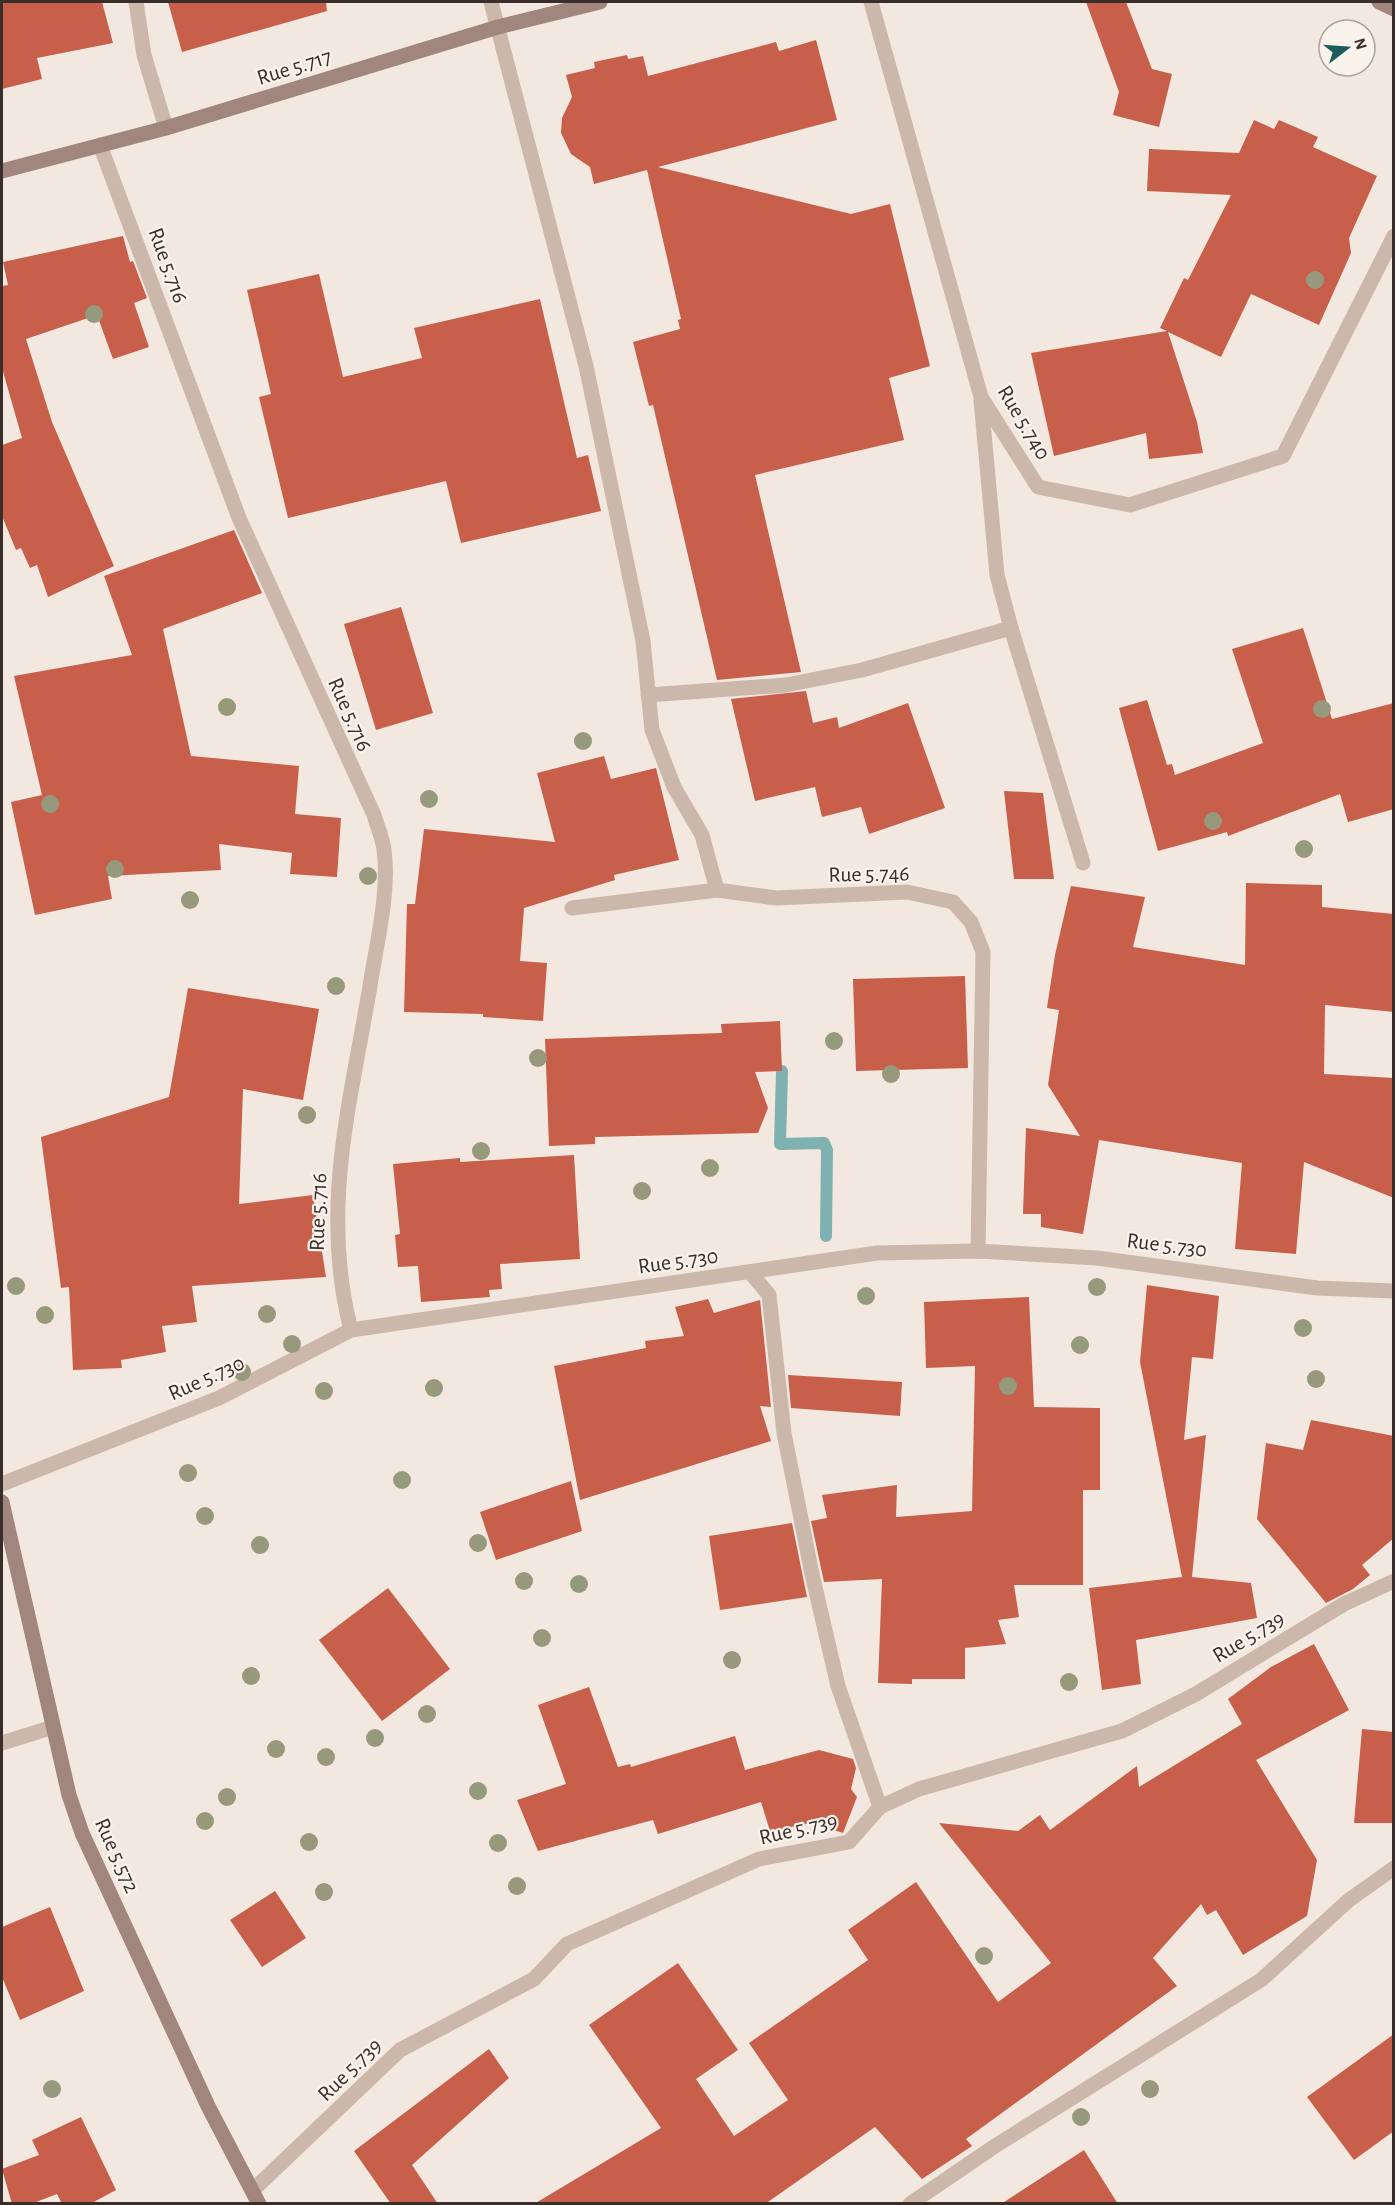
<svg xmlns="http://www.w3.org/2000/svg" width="1395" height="2205" font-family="'Alegreya Sans',sans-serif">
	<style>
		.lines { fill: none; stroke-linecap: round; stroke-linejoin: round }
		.stream { stroke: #7eb1af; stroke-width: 12 }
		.building { fill: #c75f4a }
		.street { stroke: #ccb7ab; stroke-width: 15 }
		.secondary { stroke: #a0867c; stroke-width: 15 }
		.tree { fill: #97997d }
		.labels { text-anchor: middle; stroke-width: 4.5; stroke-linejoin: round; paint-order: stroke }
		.street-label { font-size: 22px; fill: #392e2a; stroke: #faf3ec }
	</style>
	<rect width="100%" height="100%" fill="#f3e8df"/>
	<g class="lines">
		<!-- stream -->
		<path class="stream" d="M782,1071l-2,73 44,-1 3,7 -1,86"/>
	</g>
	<!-- building -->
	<g class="building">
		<path d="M2,2h100l11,41 -76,15 5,21 -40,10z"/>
		<path d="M168,2h158l1,9 -145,41z"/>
		<path d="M1086,2h40l26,67 20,5 -13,53 -46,-12 6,-23z"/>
		<path d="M816,40l21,80 -179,47 193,47 39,-10 40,162 -41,12 15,62 -149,35 46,197 -84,8 -64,-275 -4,1 -16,-64 47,-13 -2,-9 3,-1 -34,-149 -53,14 -4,-17 -19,-13 -10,-21 1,-15 10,-21 -6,-22 29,-7 -1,-6 33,-7 1,4 15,-3 5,20 128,-34 3,9z"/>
		<path d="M1254,120l20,9 5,-9 39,17 -5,10 64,29 -28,62 2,15 -32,72 -68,-31 -30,63 -53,-25 29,90 6,31 -54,6 -3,-26 -92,23 -23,-103 136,-22 -7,-3 24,-50 4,2 43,-85 -84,-4 2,-42 90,4z"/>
		<path d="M123,236l7,26 3,-1 14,37 -13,5 15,44 -36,12 -16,-44 -71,24 26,83 62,144 -66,31 -11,-32 -7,3 -9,-20 -5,2 -14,-34v-71l20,-7 -20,-70v-82l6,-1 -5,-23z"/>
		<path d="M319,274l24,103 79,-19 -8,-30 126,-29 37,159 11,-3 13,56 -140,32 -15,-62 -158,37 -29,-121 12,-3 -24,-104z"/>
		<path d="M234,530l28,63 -99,36 28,127 108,10 -4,48 46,4 -4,59 -47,-3 2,-21 -73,-9 2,26 -113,6 4,23 -77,16 -24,-113 31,-7 -28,-119 118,-21 -28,-79z"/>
		<path d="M401,607l32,106 -57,17 -32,-106z"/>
		<path d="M1303,628l29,91 62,-16v106l-46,13 -8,-28 -112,42 -1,-4 -69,19 -39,-143 28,-8 20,65 5,-1 3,11 88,-32 -31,-94z"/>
		<path d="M806,691l7,32 24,-6 2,11 69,-25 37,105 -76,26 -8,-27 -39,10 -7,-30 -60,14 -24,-102z"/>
		<path d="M604,756l7,23 45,-11 23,92 -65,15 1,5 -91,28 -4,53 27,2 -4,58 -60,-4v-3l-79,-2 3,-108h8l9,-75 131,13 -18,-69z"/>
		<path d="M1004,791l39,2 11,86h-40z"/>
		<path d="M1246,883l76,2v22l72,7v98l-69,-7 -1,69 70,4v120l-90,-36 -8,92 -61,-5 7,-86 -143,-23 -16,94 -42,-7v-13h-18l3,-86 54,8 -32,-51 11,-75 -12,-2 8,-53 16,-69 74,11 -12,50 112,18z"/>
		<path d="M965,976l3,92 -112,3 -3,-92z"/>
		<path d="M188,988l131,21 -16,91 -60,-11 -4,115 74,-9 13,82 -134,9 5,36 -35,4 4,26 -45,8 1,8 -49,2 -4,-83 -8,1 -20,-151 128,-40z"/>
		<path d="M780,1021l2,50 -27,1 13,36 -10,25 -163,4v7l-46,2 -4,-107 177,-6 -1,-9z"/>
		<path d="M574,1155l6,104 -80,5 2,25 -13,1 1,7 -69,5 -3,-36 -20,1 -3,-32 5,-1 -7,-70 67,-6v4z"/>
		<path d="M1147,1285l72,11 -6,63 -21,-2 -8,83 22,-5 -14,142 59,6 6,35 -121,22 5,44 -39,6 -13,-102 93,-11 -42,-215z"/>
		<path d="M1029,1297l5,110 66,1v82h-17v95h-69l5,32 -21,3 8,24 -41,4v31h-53v5l-34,-1 4,-104 -58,3 -13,-61 16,-3 -5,-23 75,-10 -1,32 76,-6 3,-145 -49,2 -2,-66z"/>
		<path d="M708,1299l6,14 46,-13 11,107 -11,-1 11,35 -191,59 -26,-134 92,-18 -1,-7 39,-5 -9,-29z"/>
		<path d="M788,1375l114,7 -2,34 -109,-8z"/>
		<path d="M1311,1420l83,16v102l-32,27 8,10 -17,14 -27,14 -69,-84 9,-76 37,7z"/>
		<path d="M571,1481l11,50 -86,29 -16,-48z"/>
		<path d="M792,1523l15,74 -87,13 -11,-74z"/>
		<path d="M388,1588l62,81 -68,52 -63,-81z"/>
		<path d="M1314,1644l35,66 -93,50 61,100 -10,56 -64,39 -27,-45 -9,5 -6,-11 -48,54 24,28 -211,153 6,7 -50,33 -47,-52 -110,77h-231l127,-76 -72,-103 89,-62 60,87 -42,29 38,57 54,-36 -39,-57 119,-83 -20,-30 68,-48 82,120 53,-39 -112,-140 79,8 22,-16 10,15 87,-64 2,21 103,-63 -14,-25 43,-32z"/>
		<path d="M589,1687l29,80 12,-3 1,3 104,-31 10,34 74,-20 34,9 3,9 -5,21 6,8 -14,36 -31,-10 -42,8 -9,-29 -103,32 -5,-14 -115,31 -21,-51 49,-16 -28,-79z"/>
		<path d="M1362,1729l32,3v91h-40z"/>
		<path d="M275,1891l31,47 -44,29 -32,-47z"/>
		<path d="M50,1907l34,84 -64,29 -18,-43v-50z"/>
		<path d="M1394,2034v97l-40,29 -47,-63z"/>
		<path d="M489,2049l20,29 -97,87 26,39h-47l-37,-53z"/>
		<path d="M81,2117l35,73 -26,14h-28l-5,-10 -26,10h-19l-10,-35 37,-14 -7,-15z"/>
		<path d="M1084,2150l34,54h-117z"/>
	</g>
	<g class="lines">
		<!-- street -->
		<g class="street">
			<path d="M136,2l8,53 22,73"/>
			<path d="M491,2l95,364 57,275 9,89 22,57 28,48 15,55"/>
			<path d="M871,2l110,395 57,90 92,18 153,-49 111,-220"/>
			<path d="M100,145l139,373 135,297c3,11 9,24 10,35 6,41 -8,96 -14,136 -20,119 -50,224 -19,344"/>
			<path d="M981,400l16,175 14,53 72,235"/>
			<path d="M648,695l138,-10 76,-15 149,-42"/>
			<path d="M572,908l145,-18 59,8 131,-6 46,10 18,20 12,30 -5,299"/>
			<path d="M750,1272l19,23 15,138 28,141 26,112 42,121"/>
			<path d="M2,1484l217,-86 132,-68 526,-77 101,-2 119,7 220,30 77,3"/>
			<path d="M2,1743l51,-16"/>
			<path d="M253,2190l147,-140 134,-71 33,-35 192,-85 90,-17 31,-35 39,-18 203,-58 74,-37 148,-90 50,-23"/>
			<path d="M910,2204l85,-58 266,-166 88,-80 45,-32"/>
		</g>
		<!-- secondary -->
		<g class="secondary">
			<path d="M1379,2l15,7"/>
			<path d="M2,171l164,-43 332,-101 102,-25"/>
			<path d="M2,1502l67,293 13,38 126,273 51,98"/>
		</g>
	</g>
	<!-- trees -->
	<g class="tree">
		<circle cx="1315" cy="280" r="9"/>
		<circle cx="94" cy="314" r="9"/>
		<circle cx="227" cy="707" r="9"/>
		<circle cx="1322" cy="709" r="9"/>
		<circle cx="583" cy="741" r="9"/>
		<circle cx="429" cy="799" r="9"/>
		<circle cx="50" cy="804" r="9"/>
		<circle cx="1213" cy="821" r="9"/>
		<circle cx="1304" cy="849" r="9"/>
		<circle cx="115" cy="869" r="9"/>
		<circle cx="368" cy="876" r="9"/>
		<circle cx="190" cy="900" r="9"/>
		<circle cx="336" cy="986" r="9"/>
		<circle cx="834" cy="1041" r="9"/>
		<circle cx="538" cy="1058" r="9"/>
		<circle cx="891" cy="1074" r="9"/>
		<circle cx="307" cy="1115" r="9"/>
		<circle cx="481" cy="1151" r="9"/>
		<circle cx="710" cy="1168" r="9"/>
		<circle cx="642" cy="1191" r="9"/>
		<circle cx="16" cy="1286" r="9"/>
		<circle cx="1097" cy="1287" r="9"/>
		<circle cx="866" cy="1296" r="9"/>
		<circle cx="267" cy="1314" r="9"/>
		<circle cx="45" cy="1315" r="9"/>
		<circle cx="1303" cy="1328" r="9"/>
		<circle cx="292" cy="1344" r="9"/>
		<circle cx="1080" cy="1345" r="9"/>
		<circle cx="242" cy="1372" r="9"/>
		<circle cx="1316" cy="1379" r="9"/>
		<circle cx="1008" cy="1386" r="9"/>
		<circle cx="434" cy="1388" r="9"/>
		<circle cx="324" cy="1391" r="9"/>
		<circle cx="188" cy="1473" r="9"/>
		<circle cx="402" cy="1480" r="9"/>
		<circle cx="205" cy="1516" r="9"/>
		<circle cx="478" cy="1543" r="9"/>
		<circle cx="260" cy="1545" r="9"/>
		<circle cx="524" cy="1581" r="9"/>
		<circle cx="579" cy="1584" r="9"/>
		<circle cx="542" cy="1638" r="9"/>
		<circle cx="732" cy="1660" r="9"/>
		<circle cx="251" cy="1676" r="9"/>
		<circle cx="1069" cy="1682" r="9"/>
		<circle cx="427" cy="1714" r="9"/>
		<circle cx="375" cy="1738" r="9"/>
		<circle cx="276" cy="1749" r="9"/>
		<circle cx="326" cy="1757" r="9"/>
		<circle cx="478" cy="1791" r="9"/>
		<circle cx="227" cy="1797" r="9"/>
		<circle cx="205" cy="1821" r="9"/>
		<circle cx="309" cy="1842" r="9"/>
		<circle cx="498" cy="1843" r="9"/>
		<circle cx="517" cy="1886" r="9"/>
		<circle cx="324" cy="1892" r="9"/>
		<circle cx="984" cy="1956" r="9"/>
		<circle cx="52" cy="2089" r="9"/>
		<circle cx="1150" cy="2089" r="9"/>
		<circle cx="1081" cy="2117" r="9"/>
	</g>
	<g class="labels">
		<!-- street labels -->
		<g class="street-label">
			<text transform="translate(294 66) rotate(-17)" y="8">Rue 5.717</text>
			<text transform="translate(169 265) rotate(70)" y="8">Rue 5.716</text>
			<text transform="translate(1025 422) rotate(59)" y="8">Rue 5.740</text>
			<text transform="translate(351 714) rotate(66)" y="8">Rue 5.716</text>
			<text transform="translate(869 873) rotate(-1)" y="8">Rue 5.746</text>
			<text transform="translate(317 1212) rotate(-88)" y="8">Rue 5.716</text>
			<text transform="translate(1167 1244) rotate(7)" y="8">Rue 5.730</text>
			<text transform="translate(678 1260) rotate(-8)" y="8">Rue 5.730</text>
			<text transform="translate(206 1377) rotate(-24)" y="8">Rue 5.730</text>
			<text transform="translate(1248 1636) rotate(-31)" y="8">Rue 5.739</text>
			<text transform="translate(798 1828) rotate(-13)" y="8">Rue 5.739</text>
			<text transform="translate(118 1855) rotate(66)" y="8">Rue 5.572</text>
			<text transform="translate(349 2069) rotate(-44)" y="8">Rue 5.739</text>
		</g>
	</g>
	<!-- border -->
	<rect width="1395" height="2205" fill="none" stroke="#392e2a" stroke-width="6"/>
	<!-- north arrow -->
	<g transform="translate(1347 48) rotate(73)"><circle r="28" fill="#faf3ec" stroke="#ada49e" stroke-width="1.5"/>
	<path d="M0-4.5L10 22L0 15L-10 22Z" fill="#1f5c5c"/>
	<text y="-9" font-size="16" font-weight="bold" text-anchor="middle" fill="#392e2a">N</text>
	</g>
</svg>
